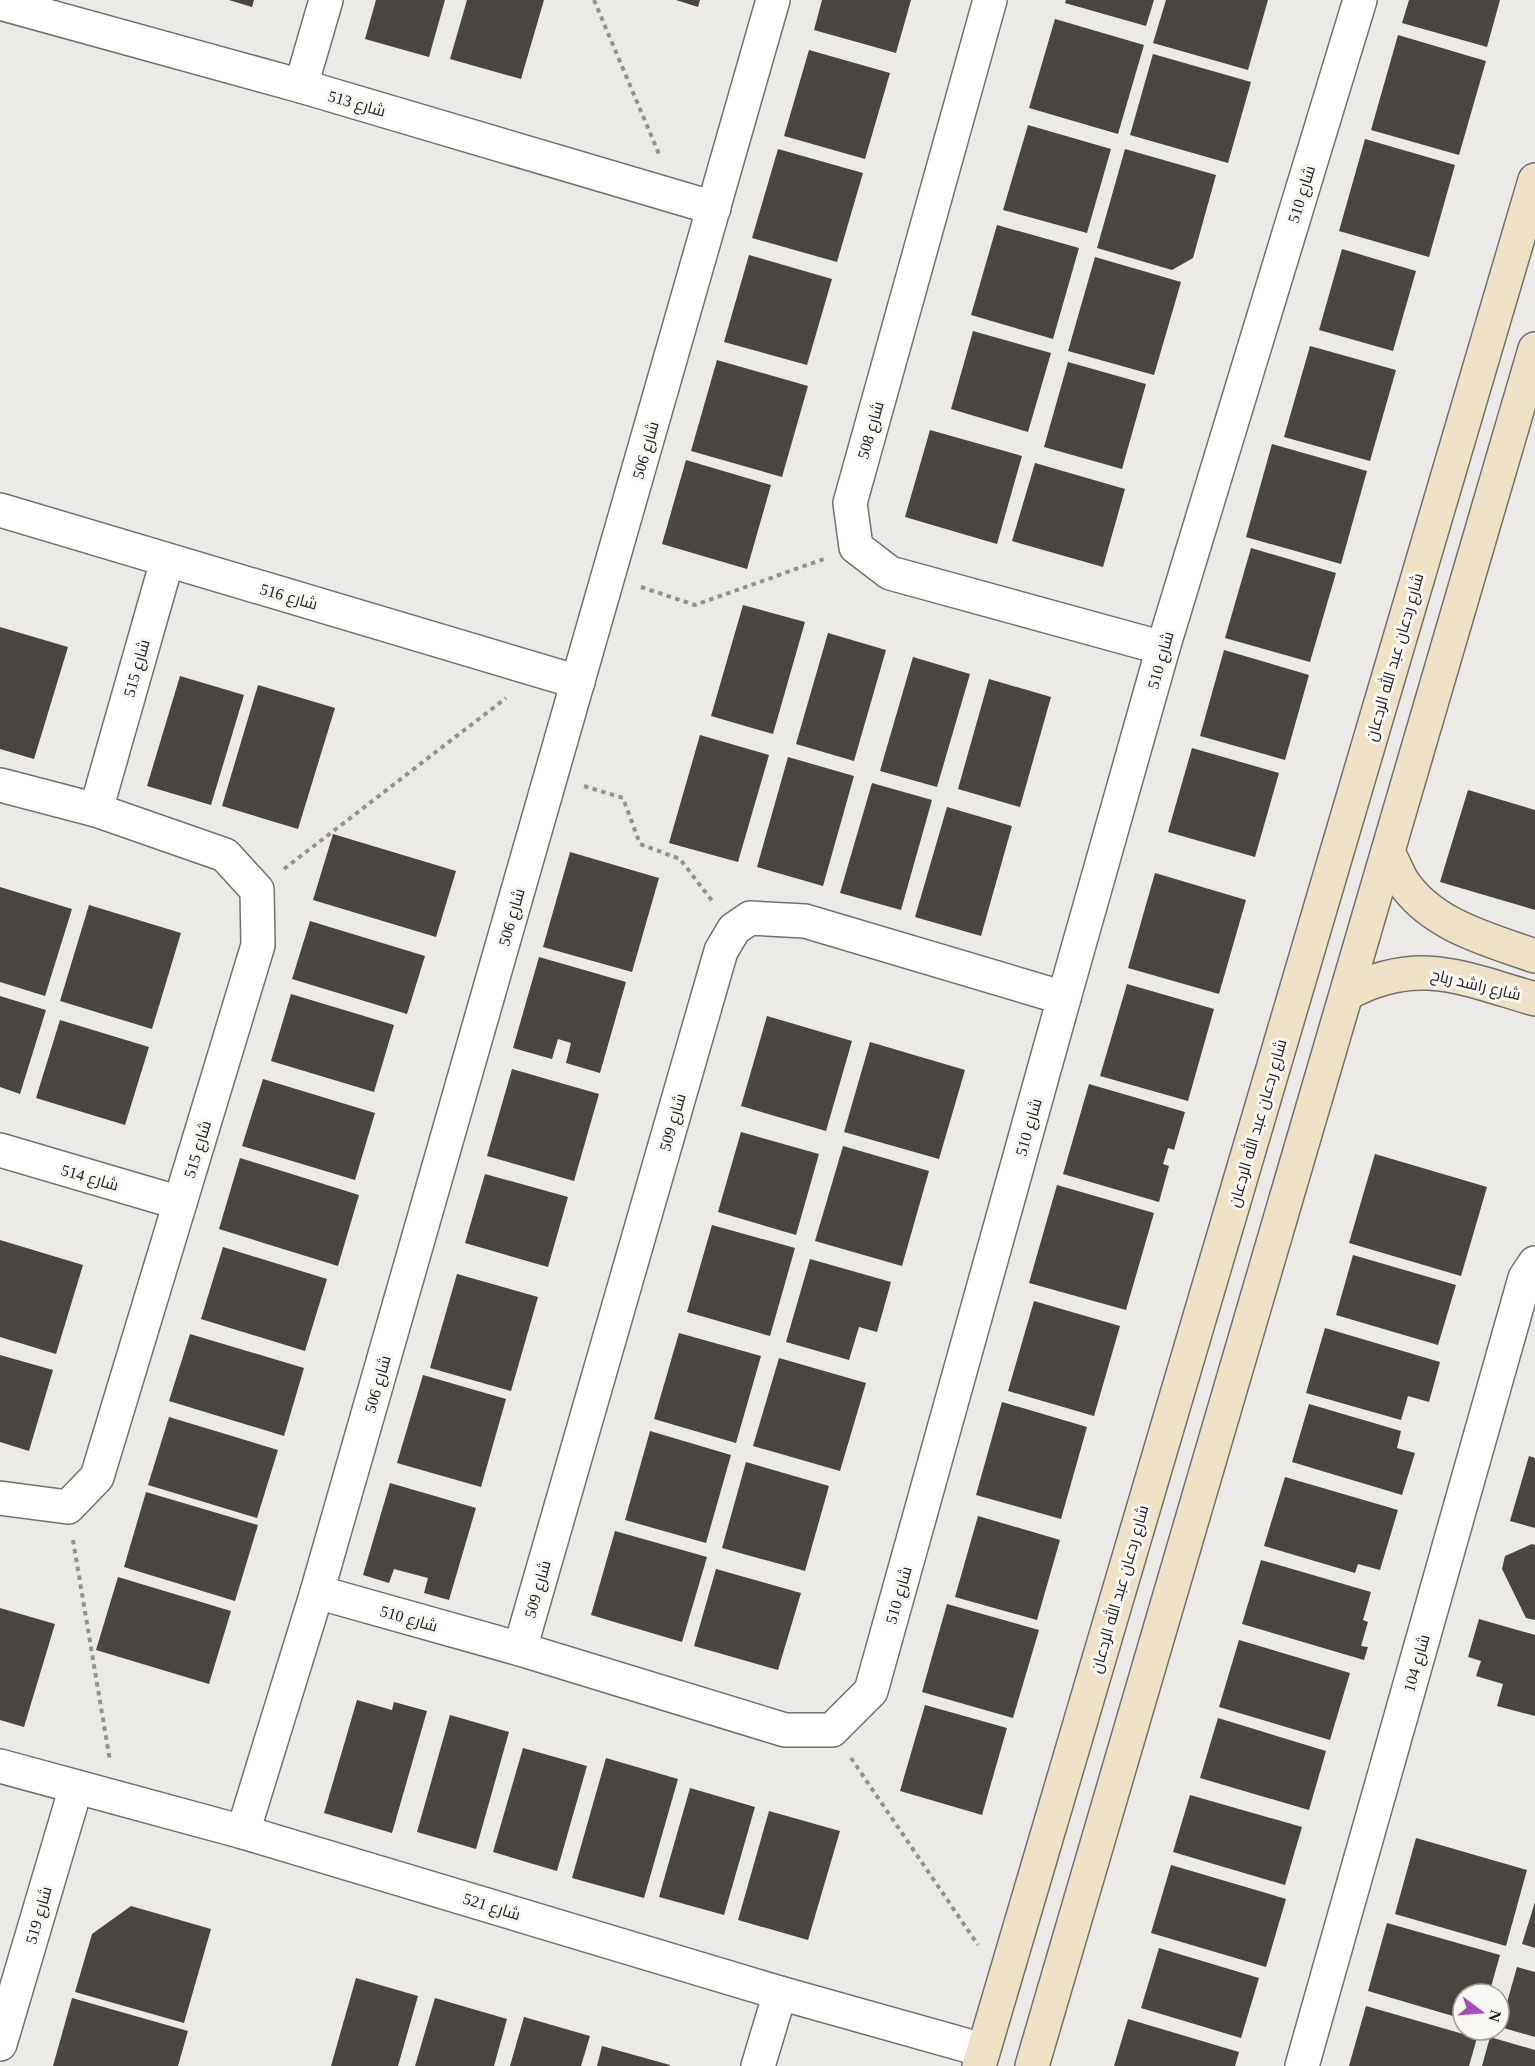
<svg xmlns="http://www.w3.org/2000/svg" width="1535" height="2066" font-family="'Times New Roman',Cairo,serif">
	<style>
		.building { fill: #484543 }
		.lines { fill: none; stroke-linecap: round; stroke-linejoin: round }
		.street-casing { stroke: #73716e; stroke-width: 36 }
		.secondary-casing { stroke: #73716e; stroke-width: 36 }
		.path { stroke: #93928f; stroke-width: 4; stroke-dasharray: 4.5 4.5; stroke-linecap: butt }
		.street { stroke: #fff; stroke-width: 33 }
		.secondary { stroke: #eee1c5; stroke-width: 33 }
		.labels { text-anchor: middle; stroke-width: 6; stroke-linejoin: round; paint-order: stroke }
		.street-label { font-size: 16px; fill: #21201f; stroke: #f9f7f3 }
	</style>
	<rect width="100%" height="100%" fill="#eceae6"/>
	<!-- building -->
	<g class="building">
		<path d="M229,0h25l-2,7z"/>
		<path d="M376,0h69l-16,57 -64,-18z"/>
		<path d="M467,0h77l-23,79 -71,-20z"/>
		<path d="M676,0h24l-2,7z"/>
		<path d="M822,0h89l-15,53 -82,-23z"/>
		<path d="M1066,0h88l-8,26 -81,-23z"/>
		<path d="M1166,0h102l-20,70 -95,-27z"/>
		<path d="M1409,0h91l-13,47 -85,-24z"/>
		<path d="M1055,19l89,26 -26,89 -89,-26z"/>
		<path d="M1398,35l88,26 -27,94 -88,-25z"/>
		<path d="M809,50l81,23 -25,86 -81,-23z"/>
		<path d="M1153,54l98,28 -23,81 -98,-28z"/>
		<path d="M1028,125l83,24 -24,84 -84,-23z"/>
		<path d="M1365,139l90,26 -26,92 -90,-26z"/>
		<path d="M778,149l85,24 -26,89 -85,-24z"/>
		<path d="M1125,149l91,26 -23,83 -21,12 -75,-22z"/>
		<path d="M997,225l82,23 -26,91 -82,-24z"/>
		<path d="M1342,249l74,22 -23,80 -74,-21z"/>
		<path d="M749,255l83,24 -25,86 -83,-23z"/>
		<path d="M1095,257l86,25 -27,93 -86,-24z"/>
		<path d="M973,331l78,22 -23,79 -77,-23z"/>
		<path d="M1310,346l86,24 -26,91 -86,-24z"/>
		<path d="M717,360l91,26 -26,91 -91,-26z"/>
		<path d="M1068,362l78,22 -24,85 -78,-22z"/>
		<path d="M930,430l92,26 -25,88 -92,-27z"/>
		<path d="M1272,444l95,27 -26,93 -95,-27z"/>
		<path d="M686,460l85,25 -24,84 -85,-25z"/>
		<path d="M1035,463l90,26 -22,78 -91,-26z"/>
		<path d="M1251,548l85,25 -26,89 -85,-24z"/>
		<path d="M743,605l62,17 -32,112 -62,-18z"/>
		<path d="M0,627l68,20 -34,112 -34,-10z"/>
		<path d="M828,633l58,17 -32,111 -58,-17z"/>
		<path d="M1224,650l85,25 -24,85 -85,-24z"/>
		<path d="M913,657l57,17 -33,113 -57,-16z"/>
		<path d="M180,676l64,19 -33,110 -64,-19z"/>
		<path d="M989,679l62,18 -31,110 -62,-18z"/>
		<path d="M258,685l77,23 -37,121 -76,-23z"/>
		<path d="M700,735l69,20 -31,107 -69,-19z"/>
		<path d="M1192,748l87,25 -24,84 -87,-25z"/>
		<path d="M788,757l66,19 -31,110 -66,-19z"/>
		<path d="M872,783l60,17 -31,110 -61,-17z"/>
		<path d="M1468,790l67,20v100l-95,-28z"/>
		<path d="M947,807l65,19 -31,110 -66,-19z"/>
		<path d="M333,834l123,37 -20,66 -123,-37z"/>
		<path d="M570,852l89,26 -27,94 -89,-25z"/>
		<path d="M1155,873l91,27 -27,94 -91,-26z"/>
		<path d="M0,887l72,22 -27,87 -45,-14z"/>
		<path d="M89,905l92,28 -29,96 -92,-28z"/>
		<path d="M310,921l115,35 -18,58 -115,-35z"/>
		<path d="M539,957l87,25 -26,91 -34,-10 5,-20 -13,-4 -6,20 -39,-11z"/>
		<path d="M1127,984l87,25 -26,92 -88,-25z"/>
		<path d="M291,994l103,31 -20,67 -103,-31z"/>
		<path d="M0,996l46,14 -26,84 -20,-7z"/>
		<path d="M767,1016l85,25 -26,90 -85,-25z"/>
		<path d="M60,1020l89,27 -24,78 -89,-27z"/>
		<path d="M870,1042l95,28 -26,89 -95,-27z"/>
		<path d="M512,1069l87,25 -25,87 -87,-25z"/>
		<path d="M263,1079l112,34 -20,67 -113,-34z"/>
		<path d="M1089,1084l96,28 -11,38 -6,-2 -5,16 6,2 -10,36 -96,-28z"/>
		<path d="M741,1132l78,22 -23,81 -78,-23z"/>
		<path d="M843,1146l86,25 -27,95 -87,-25z"/>
		<path d="M1375,1154l112,33 -26,89 -112,-33z"/>
		<path d="M240,1158l119,37 -21,71 -119,-37z"/>
		<path d="M485,1174l83,23 -20,70 -83,-24z"/>
		<path d="M1057,1185l97,28 -28,97 -97,-27z"/>
		<path d="M712,1225l83,23 -25,88 -83,-24z"/>
		<path d="M0,1240l83,25 -27,89 -56,-17z"/>
		<path d="M223,1247l104,32 -22,72 -104,-32z"/>
		<path d="M1353,1255l103,30 -18,60 -102,-30z"/>
		<path d="M810,1259l81,23 -14,50 -18,-5 -10,33 -63,-18z"/>
		<path d="M457,1274l81,23 -27,94 -81,-23z"/>
		<path d="M1034,1301l86,25 -26,90 -86,-25z"/>
		<path d="M1325,1328l115,34 -11,40 -21,-6 -7,24 -95,-27z"/>
		<path d="M679,1333l82,23 -25,87 -82,-24z"/>
		<path d="M190,1334l114,34 -20,68 -115,-35z"/>
		<path d="M0,1355l53,15 -24,81 -29,-9z"/>
		<path d="M779,1358l87,25 -26,88 -87,-25z"/>
		<path d="M423,1375l83,24 -25,88 -84,-24z"/>
		<path d="M1002,1402l85,25 -26,92 -85,-24z"/>
		<path d="M1309,1404l92,27 -4,17 18,5 -13,42 -110,-33z"/>
		<path d="M169,1417l109,33 -21,68 -109,-33z"/>
		<path d="M650,1431l81,24 -25,88 -81,-23z"/>
		<path d="M1529,1456l6,2v70l-25,-7z"/>
		<path d="M746,1462l83,24 -24,85 -83,-23z"/>
		<path d="M1285,1477l113,33 -18,60 -22,-6 -3,9 -91,-27z"/>
		<path d="M390,1483l86,25 -27,92 -25,-7 4,-15 -34,-9 -5,14 -26,-8z"/>
		<path d="M146,1492l112,33 -23,76 -111,-34z"/>
		<path d="M978,1516l82,24 -23,80 -82,-23z"/>
		<path d="M615,1531l92,26 -25,85 -91,-27z"/>
		<path d="M1532,1544l3,1v75l-9,-2 -24,-49 3,-13z"/>
		<path d="M1261,1560l110,32 -8,28 5,2 -7,24 7,1 -4,13 -122,-36z"/>
		<path d="M716,1569l85,24 -23,77 -84,-24z"/>
		<path d="M118,1577l113,34 -22,73 -113,-34z"/>
		<path d="M947,1604l92,26 -26,88 -91,-26z"/>
		<path d="M0,1608l55,16 -31,103 -24,-7z"/>
		<path d="M1479,1619l56,16v81l-38,-10 6,-22 -27,-8 5,-15 -13,-4z"/>
		<path d="M1239,1640l111,33 -20,67 -111,-33z"/>
		<path d="M357,1700l35,10 2,-8 33,9 -35,122 -68,-20z"/>
		<path d="M925,1705l82,23 -25,87 -82,-24z"/>
		<path d="M450,1715l59,17 -33,117 -59,-17z"/>
		<path d="M1218,1718l108,33 -17,59 -109,-32z"/>
		<path d="M523,1748l64,18 -30,105 -64,-19z"/>
		<path d="M606,1758l72,21 -34,119 -72,-20z"/>
		<path d="M690,1788l65,19 -31,108 -65,-18z"/>
		<path d="M1190,1795l112,32 -17,58 -112,-33z"/>
		<path d="M769,1811l71,20 -32,109 -70,-20z"/>
		<path d="M1416,1838l111,32 -21,76 -111,-32z"/>
		<path d="M1171,1865l115,34 -20,68 -115,-34z"/>
		<path d="M1535,1902v46l-13,-4z"/>
		<path d="M131,1906l80,23 -27,94 -109,-31 17,-58z"/>
		<path d="M1387,1923l113,32 -11,39h-26v25l-95,-28z"/>
		<path d="M1159,1948l100,30 -18,60 -100,-30z"/>
		<path d="M1517,1967l18,5v65l-35,-10z"/>
		<path d="M356,1978l62,18 -20,70h-67z"/>
		<path d="M72,1998l116,33 -10,35h-125z"/>
		<path d="M435,1998l72,21 -13,47h-79z"/>
		<path d="M1366,2006l111,32 -8,28h-120z"/>
		<path d="M524,2017l66,19 -9,30h-71z"/>
		<path d="M1128,2019l111,33 -4,14h-121z"/>
		<path d="M1490,2037l45,13v16h-53z"/>
		<path d="M602,2046l68,19v1h-73z"/>
	</g>
	<g class="lines">
		<!-- street casing -->
		<g class="street-casing">
			<g id="street">
				<path d="M990,0l-140,503 6,44 34,26 273,75"/>
				<path d="M0,3l301,83 413,122"/>
				<path d="M301,86l25,-86"/>
				<path d="M0,510l578,172"/>
				<path d="M0,785l96,25 129,45 32,35 1,55 -161,532 -29,30 -68,-9"/>
				<path d="M96,810l71,-249"/>
				<path d="M0,1150l180,53"/>
				<path d="M317,1592l203,57 265,81h47l39,-39 193,-693 99,-350 197,-648"/>
				<path d="M520,1649l201,-698 13,-22 16,-11 55,3 259,77"/>
				<path d="M0,1766l243,66 537,161 203,57"/>
				<path d="M243,1832l74,-240 456,-1592"/>
				<path d="M0,2044l76,-257"/>
				<path d="M758,2066l22,-73"/>
				<path d="M1302,2066l223,-788 10,-15"/>
			</g>
		</g>
		<!-- secondary casing -->
		<g class="secondary-casing">
			<g id="secondary">
				<path d="M1389,854c4,8 8,17 12,25 29,46 86,60 134,77"/>
				<path d="M1348,993c70,-38 117,-14 187,6"/>
				<path d="M979,2066l556,-1886"/>
				<path d="M1032,2066l503,-1717"/>
			</g>
		</g>
		<!-- path -->
		<g class="path">
			<path d="M594,0l65,154"/>
			<path d="M641,587l54,18 129,-46"/>
			<path d="M584,786l39,12 17,46 40,15 33,43"/>
			<path d="M284,869l222,-171"/>
			<path d="M73,1540l37,221"/>
			<path d="M851,1758l127,187"/>
		</g>
		<!-- street -->
		<use href="#street" class="street"/>
		<!-- secondary -->
		<use href="#secondary" class="secondary"/>
	</g>
	<g class="labels">
		<!-- street labels -->
		<g class="street-label">
			<text transform="translate(357 103) rotate(16)" y="6">شارع 513</text>
			<text transform="translate(1301 194) rotate(-73)" y="6">شارع 510</text>
			<text transform="translate(870 430) rotate(-74)" y="6">شارع 508</text>
			<text transform="translate(645 450) rotate(-74)" y="6">شارع 506</text>
			<text transform="translate(289 596) rotate(16)" y="6">شارع 516</text>
			<text transform="translate(1394 657) rotate(-74)" y="6">شارع ردعان عبد الله الردعان</text>
			<text transform="translate(1160 660) rotate(-74)" y="6">شارع 510</text>
			<text transform="translate(136 668) rotate(-74)" y="6">شارع 515</text>
			<text transform="translate(511 917) rotate(-74)" y="6">شارع 506</text>
			<text transform="translate(1476 984) rotate(13)" y="6">شارع راشد رباح</text>
			<text transform="translate(672 1122) rotate(-74)" y="6">شارع 509</text>
			<text transform="translate(1257 1123) rotate(-74)" y="6">شارع ردعان عبد الله الردعان</text>
			<text transform="translate(1028 1127) rotate(-74)" y="6">شارع 510</text>
			<text transform="translate(197 1149) rotate(-73)" y="6">شارع 515</text>
			<text transform="translate(90 1177) rotate(16)" y="6">شارع 514</text>
			<text transform="translate(377 1384) rotate(-74)" y="6">شارع 506</text>
			<text transform="translate(537 1589) rotate(-74)" y="6">شارع 509</text>
			<text transform="translate(1119 1589) rotate(-74)" y="6">شارع ردعان عبد الله الردعان</text>
			<text transform="translate(898 1595) rotate(-74)" y="6">شارع 510</text>
			<text transform="translate(409 1618) rotate(16)" y="6">شارع 510</text>
			<text transform="translate(1416 1663) rotate(-74)" y="6">شارع 104</text>
			<text transform="translate(492 1906) rotate(17)" y="6">شارع 521</text>
			<text transform="translate(38 1915) rotate(-74)" y="6">شارع 519</text>
		</g>
	</g>
	<!-- north arrow -->
	<g transform="translate(1481 2012) rotate(106)"><circle r="28" fill="#f9f7f3" stroke="#a3a19e" stroke-width="1.5"/>
	<path d="M0-4.5L10 22L0 15L-10 22Z" fill="#a84db8"/>
	<text y="-9" font-size="16" font-weight="bold" text-anchor="middle" fill="#21201f">N</text>
	</g>
</svg>
